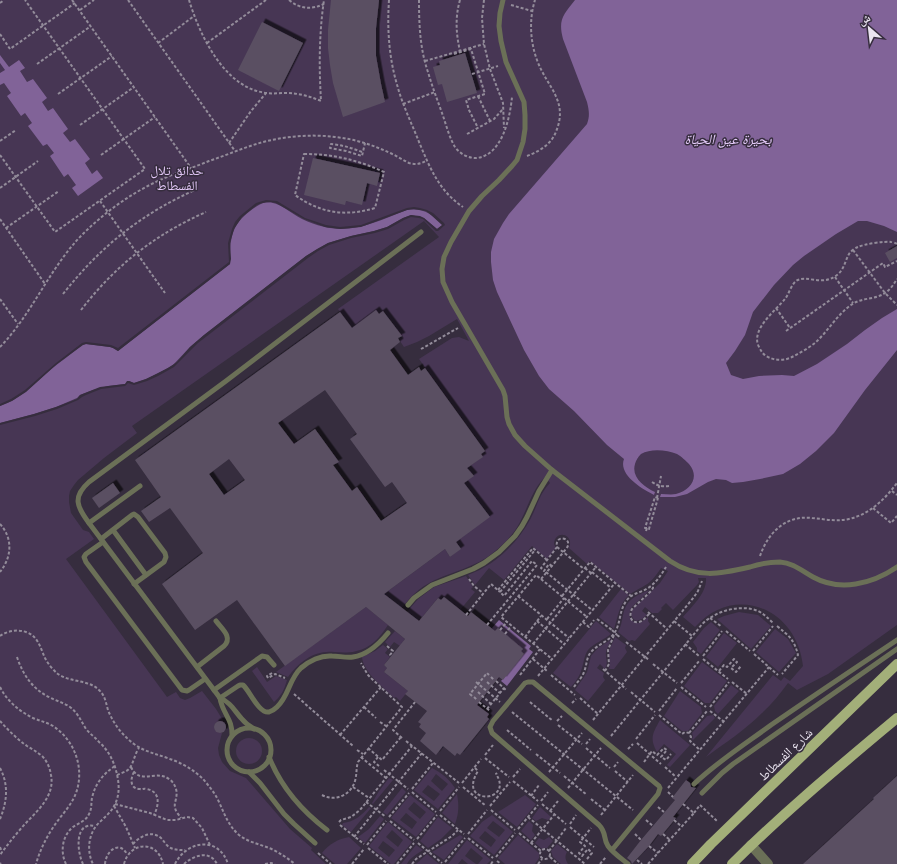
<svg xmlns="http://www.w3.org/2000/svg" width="897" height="864" font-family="'Varela Round','Noto Naskh Arabic',sans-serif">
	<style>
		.green { fill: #473654; fill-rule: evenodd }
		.water { fill: #816398 }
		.pier { fill: #362d3e }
		.building { fill: #5a4f62; fill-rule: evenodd; filter: url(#shadow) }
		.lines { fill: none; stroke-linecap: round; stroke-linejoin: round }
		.path { stroke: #938c9a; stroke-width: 2; stroke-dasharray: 3 2; stroke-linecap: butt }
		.lane { stroke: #6b7057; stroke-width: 5 }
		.street { stroke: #6b7057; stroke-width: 10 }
		.primary { stroke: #a3af79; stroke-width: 10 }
		.path-bridge { stroke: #938c9a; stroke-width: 2; stroke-dasharray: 3 2; stroke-linecap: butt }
		.labels { text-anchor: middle; stroke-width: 3; stroke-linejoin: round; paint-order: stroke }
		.park-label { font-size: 13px; fill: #e2c7f7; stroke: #362d3e }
		.street-label { font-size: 13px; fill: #eae4f0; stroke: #362d3e }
		.water-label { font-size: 14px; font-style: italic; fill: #e9cffe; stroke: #362d3e }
	</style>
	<defs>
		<filter id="shadow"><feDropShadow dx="3.5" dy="-3.5" stdDeviation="0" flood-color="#0009"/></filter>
	</defs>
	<rect width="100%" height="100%" fill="#362d3e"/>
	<!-- green -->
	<g class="green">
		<path d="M0,0h897v625l-69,49 -31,16 -9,-7c-8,11 -16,21 -26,30 -17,17 -37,30 -56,44l67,-82 8,6 3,-4 6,4 13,-15c-6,-57 -68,-84 -108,-39l-12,-10c9,-11 24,-24 23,-39h-8l1,4 -2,3 -24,25 -7,-7 -5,5 1,1 -4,4h-6l-7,-6 -3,4 5,4 -5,4 -6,2c-4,-3 -6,-6 -4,-11l28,-27 8,-12 -7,-3c-11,17 -14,16 -31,26l-40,-33 -3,3 -18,-16c6,-14 -14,-19 -15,-4l2,4 -9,11 -15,-13 -28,34 -15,-12 -14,17 -7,-10c27,-10 49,-31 63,-57 6,-12 9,-25 19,-35l-5,-6c-13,13 -17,30 -25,45 -6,12 -16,22 -26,30 -19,16 -42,19 -63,30 -12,6 -21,15 -29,26l-18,-14 61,-45 5,8 10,-8 -4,-8 33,-24 -25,-34 9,-7 -6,-8 15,-11 -1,-3 4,-4 -66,-91 33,-21 7,-1 10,4 -12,-22 -28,17 -12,6 -13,5 -6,-9 3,-3 -17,-24 -32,17 -14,-19 101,-72 -15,-16 -292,205 5,7 -33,25 -26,22 -4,5 -4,6 -1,5v6l2,11 12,17 6,2 5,7 -28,20 101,138 9,-5 4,6 5,2 5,-2 12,-7 14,18 8,13c-11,-5 -14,11 -2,11l-4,15 1,7 3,7 8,9 16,7 44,51 22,19 -1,2 15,14h-326z"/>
		<path d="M466,576l7,11 -2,2 4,3 -15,18 -16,-13 -3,3 -3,-2 -19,23 -12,-9 11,-13 16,-12z"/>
		<path d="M621,589l8,6c-10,9 -11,22 -15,34l-15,-12z"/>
		<path d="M650,590l-18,17 -3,7 2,6 5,3h4l8,-6v4l2,3 -15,17 -3,-1 -3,1 -11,-9c4,-7 4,-14 6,-21 4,-13 15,-17 26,-21z"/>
		<path d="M366,607l22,18c-6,9 -12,17 -21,22 -11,6 -21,6 -33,5 -20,-2 -35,10 -46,25l-12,-5z"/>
		<path d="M739,612l19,3 13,11 -20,23 -34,-30 7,-3z"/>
		<path d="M596,621l15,13c-7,6 -17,9 -23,16 -4,6 -4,12 -6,18 -2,8 -6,13 -11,19l-18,-14z"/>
		<path d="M711,622l9,8 -19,24 -4,-3v-3l-4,-6 11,-14z"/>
		<path d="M775,629l13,10 8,14 -17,19 -23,-20z"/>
		<path d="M395,631l10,8 -5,7 -6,-4 -4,5 -5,-5z"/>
		<path d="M724,633l13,10 -19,24 -12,-10z"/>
		<path d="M615,637l11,8 -1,3 2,4 -13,17h-5c2,-7 -1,-11 0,-17 1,-5 4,-10 6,-15z"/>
		<path d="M612,639c-2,4 -5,8 -6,13 -1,7 3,9 -1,17l-5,-5 -3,4 7,5 -1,4 2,3 -17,21 -13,-11 9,-13 3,-5 4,-16 7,-8z"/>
		<path d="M383,645l5,4 -3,4 5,4 -6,8 3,3 -3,4 24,19 -8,10 -4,-4 -2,1c-10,-10 -31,-26 -32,-41l13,-6z"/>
		<path d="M702,662l25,19 -17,22h-5l-21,-17z"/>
		<path d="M257,667l10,15 9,-6 11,4c-3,10 -5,15 -13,22l-22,-31z"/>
		<path d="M731,685l8,6 -21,23 -3,-3 -1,-5z"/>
		<path d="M680,691l21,16 1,6 -14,18h-6l-18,-15z"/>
		<path d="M713,715l2,3 -22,22 -1,-1 1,-2 -1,-4 15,-17z"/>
		<path d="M660,720l30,25 -20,22 -3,-2 9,-11 -12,-10 -7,8c-8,-14 -4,-19 3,-32z"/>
		<circle cx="249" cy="751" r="13"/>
		<path d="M432,768c10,5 17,11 23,20l-17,21 -24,-19zM436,774l12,10 -6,7 -11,-10zM428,785l12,9 -6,7 -12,-9z"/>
		<path d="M389,778l4,2 -20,24 -1,-1 7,-12z"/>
		<path d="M402,788l4,4 -19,23 -4,-3z"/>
		<path d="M457,794c2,11 2,19 -2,30l-13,-11z"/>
		<path d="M410,795l25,19 -19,23 -25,-19zM414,802l12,10 -6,7 -12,-10zM406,813l11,9 -5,7 -12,-9z"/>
		<path d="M525,795l11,9 -19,23 -19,-15z"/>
		<path d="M369,807l2,1 -20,24 -9,-7 1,-2c11,-1 19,-8 26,-16z"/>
		<path d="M540,807l11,10 -3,3 -6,-2 -6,3 -4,-3z"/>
		<path d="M492,815l21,17 -19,23 -24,-19 12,-14zM493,821l12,9 -6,7 -12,-9zM485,831l11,9 -5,7 -12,-9z"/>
		<path d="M380,816l4,3 -19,24 -7,-6 11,-8z"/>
		<path d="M438,817l14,11 -11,11 -13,9 -8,-7z"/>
		<path d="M529,821l4,4 -1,6 3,4 -4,5 -10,-9z"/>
		<path d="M388,822l24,20 -18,22h-3l-22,-18zM392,830l11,10 -5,7 -12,-10zM383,841l12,9 -6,7 -11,-9z"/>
		<path d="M460,835l3,2 -19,23 -12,-8z"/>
		<path d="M518,835l21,18v5l-4,6h-30l-7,-6z"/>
		<path d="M349,837l12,11 -14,16h-12l-13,-11c7,-9 16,-14 27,-16z"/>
		<path d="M549,837l4,4 -6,7h-3l-2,1 -7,-6 4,-5 5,2z"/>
		<path d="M467,840l24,20 -4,4h-9l5,-6 -12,-10 -6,8 11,8h-8l-6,-5 -4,5h-10z"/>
		<path d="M557,844l10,8c-3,5 -1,8 1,12h-7l-8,-7 -2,-6z"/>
		<path d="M416,845l7,5c-6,4 -13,8 -16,14h-6z"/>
		<path d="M427,854l12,10h-23z"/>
	</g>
	<!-- water -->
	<g class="water">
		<path d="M575,0h322v232l-13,-6 -17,-5h-9l-22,13 -32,22 -11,9 -19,20 -21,27 -8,23 -10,16 -9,12 5,12 12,4 16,-3 23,-1 12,1 23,-12 30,-20 18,-14 17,-12 15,-9v41l-32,40 -31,43 -18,18 -16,13 -17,10 -23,5 -17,3 -11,1 -6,-3 -10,-1 -8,3 -21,12 -12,3h-15l1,-3c5,0 10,1 15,0 15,-4 24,-17 13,-30 -3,-3 -8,-8 -12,-10 -10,-4 -26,-6 -36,0 -3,3 -5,6 -6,10 -4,13 9,23 20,28l-1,3c-12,-6 -36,-20 -30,-36l-17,-14 -33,-34 -25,-22 -10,-13 -15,-26 -27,-58 -4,-12 -2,-18v-10l3,-13 9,-16 6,-9 78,-90c3,-8 2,-14 0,-22l-24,-63c-5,-19 0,-24 12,-39z"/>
		<path d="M0,55l9,12 10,-7 6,8 -5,3 7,11 6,-3 14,19 -5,4 6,9 5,-3 15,21 -5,4 7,9 5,-3 15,20 -5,4 7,11 5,-4 6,8 -25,18 -6,-8 4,-3 -8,-11 -4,3 -14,-21 4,-3 -7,-9 -4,2 -15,-20 4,-3 -7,-10 -4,3 -14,-20 4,-3 -7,-10 -4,2v-12l5,-3 -5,-7z"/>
		<path d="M266,202c14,0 24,11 36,17 42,20 66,6 105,-9 17,-2 24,4 36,15l-6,4 -13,-11 -13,-3 -8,3 -16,9 -13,4 -23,5 -23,7 -22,13 -102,79 -14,12 -17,18 -16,9 -11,5 -12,4 -5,-2 -4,3 -17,2 -15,4 -13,5 -3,3 -21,9 -22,7 -34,9v-17c20,-7 34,-22 50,-36 10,-8 21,-16 32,-25l4,-1 24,3 3,1 5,3 112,-87c0,-23 0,-38 20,-53 5,-4 10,-7 16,-9z"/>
		<path d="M499,620l32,26 -2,3 4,3 -26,34 -6,-5 23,-27 -3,-3 2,-2 -25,-21 -3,3 -3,-3z"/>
	</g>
	<!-- pier -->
	<path class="pier" d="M266,200l11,1 28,17 21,7 14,2 21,-2 46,-17 7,-1 6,1 7,2 6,3 11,10 1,2 -7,6h-2l-13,-12 -4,-1 -8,-1 -7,3 -16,9 -13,4 -24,5 -22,7 -11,6 -10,7 -110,85 -24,24 -16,9 -11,5 -13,4 -6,-2 -3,3 -24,3 -15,6 -4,2 -4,3 -21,9 -22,7 -35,9v-2l34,-9 22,-7 21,-8 3,-4 20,-8 25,-3 2,-3h2l5,2 12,-4 22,-11 9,-6 13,-15 14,-12 102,-79 11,-7 11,-6 23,-7 23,-5 13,-4 16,-9 8,-3 9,1 4,2 13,11 5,-4 -11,-10 -5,-4 -12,-2 -7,1 -46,17 -21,2 -15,-2 -21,-8 -28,-16 -5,-1 -9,1 -5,2 -15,12 -8,12 -4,14 1,16 -1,5 -112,87 -5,-3 -3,-1 -24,-3 -3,1 -26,19 -31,28 -14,9 -12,5v-2l11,-5 14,-9 31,-27 26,-20 4,-1 25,3 7,3 111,-86 -1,-19 4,-14 3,-7 5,-6 16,-13z"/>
	<!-- building -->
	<g class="building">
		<path d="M331,0h48l-3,28v28l5,28 4,18 -42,15 -10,-34 -3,-18 -2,-17v-18z"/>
		<path d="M262,22l41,21 -24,48 -41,-21z"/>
		<path d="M465,53l12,40 -30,9 -5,-18 -4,1 -5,-18 7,-2 -1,-4z"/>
		<path d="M313,158l67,15 -3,13 -10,-3 -5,22 -16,-4 -1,4 -41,-10z"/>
		<path d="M897,246v12l-7,4 -5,-9z"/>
		<path d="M376,310l3,4 4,-3 19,25 -4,2 2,4 -10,8 18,25 11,-8 2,4 4,-3 60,83 -4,3 2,3 -16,11 7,8 -10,7 26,34 -34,25 5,7 -11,8 -5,-8 -61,45 35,27 19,-23 3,2 3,-3 24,19 3,-4 24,19 3,-3 25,21 -2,2 3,3 -21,26 -4,-3 -22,28 12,9 -2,3 2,2 -29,36 -3,-2 -2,3 -12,-10 -7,9 -16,-14 6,-8 -7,-6 2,-3 -3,-2 9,-11 -22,-17 3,-3 -24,-19 3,-4 -3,-3 21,-26 -39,-32 -81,59 -48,-66 -42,30 -33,-46 41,-31 -33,-45 -21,14 -8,-11 20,-14 -26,-37 205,-148 12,16zM325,390l32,44 -7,5 35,48 7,-5 15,21 -26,18 -24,-34 -5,4 -19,-26 6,-3 -24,-33 -21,15 -16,-21zM229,459l16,21 -21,15 -15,-21z"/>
		<path d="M113,483l7,10 -21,15 -7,-10z"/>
		<circle cx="220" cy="727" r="6"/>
		<path d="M897,776v88h-94l71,-65 -1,-1z"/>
		<path d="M686,780l4,3 1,4 5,1 -23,29 3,1 -15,18 -3,-2 -9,12 -17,18 -1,-3 -4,-3 14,-18 34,-40 -3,-2z"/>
	</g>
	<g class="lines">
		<!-- path -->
		<g class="path">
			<path d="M72,0l119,168"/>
			<path d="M128,0l107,151"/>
			<path d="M189,0c11,36 36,89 78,93 6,1 12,0 18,0 13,0 24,3 36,8 -2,-34 -2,-67 3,-101"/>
			<path d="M289,0c11,9 22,10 35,4"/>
			<path d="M389,0c-2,30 0,59 9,88 5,18 14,36 21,54 11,26 20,49 44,65"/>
			<path d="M419,0c0,25 1,49 9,72 4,14 9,27 14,41 4,11 7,24 13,34 5,7 13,11 21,11 26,-2 34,-40 36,-61"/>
			<path d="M460,0c-5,17 -4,34 0,51"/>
			<path d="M484,0l-2,18 2,26 6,25 13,34 1,25"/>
			<path d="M0,3l4,-3"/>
			<path d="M511,5l21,6"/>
			<path d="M80,10l14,-10"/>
			<path d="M0,34l10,15 65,-46"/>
			<path d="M158,43l36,-27"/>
			<path d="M207,43l59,-43"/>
			<path d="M454,54l17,-5 14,45 -19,6 3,10 9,18"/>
			<path d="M425,61l59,-17"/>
			<path d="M37,64l54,-38"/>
			<path d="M472,74l26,-8"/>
			<path d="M58,94l54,-38"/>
			<path d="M478,96l12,25"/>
			<path d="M403,104l32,-12"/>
			<path d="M80,125l54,-38"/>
			<path d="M467,134l27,-15 9,-10"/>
			<path d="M0,141l16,-11"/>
			<path d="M229,143l22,-32 15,-18"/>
			<path d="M362,152c-10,-4 -20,-7 -31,-8l-1,4 16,3 16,5 3,-13"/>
			<path d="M304,154c29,0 54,6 80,18l-9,36c-30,9 -55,5 -80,-13z"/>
			<path d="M0,155l55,77 90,-63 -120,-169"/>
			<path d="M101,155l54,-38"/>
			<path d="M527,156c11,-4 23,-11 28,-22 15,-33 -8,-46 -18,-74 -7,-19 -8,-41 -2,-60"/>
			<path d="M0,188l38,-27"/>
			<path d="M100,201l65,92"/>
			<path d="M0,219l45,65"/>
			<path d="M6,228l53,-37"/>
			<path d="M897,244c-1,-1 -5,-2 -6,-2 -6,-1 -27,2 -33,5 -3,1 -7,4 -9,7 -4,7 -5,16 -12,21 -16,12 -30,-1 -41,6 -5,4 -7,13 -11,18 -10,12 -35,31 -26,48 2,4 4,7 7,9 9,5 18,5 26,1 8,-4 17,-9 24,-15 12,-11 21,-27 35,-37 11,-8 24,-5 34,-12 5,-3 9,-9 12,-14"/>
			<path d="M853,250l32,43 12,12"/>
			<path d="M835,277l18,26"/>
			<path d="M63,294c38,-48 78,-80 134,-105"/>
			<path d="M0,299l18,25"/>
			<path d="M776,308l14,20"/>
			<path d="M81,310c34,-44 73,-75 125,-98"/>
			<path d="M786,331l97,-68 2,4 12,-6"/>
			<path d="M0,347c31,-32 48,-75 78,-108 25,-26 55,-48 89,-62 14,-6 28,-10 42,-16 18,-6 36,-14 54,-19 24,-6 49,-8 72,-5 20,2 38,8 55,16 7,3 13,7 19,10 7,2 12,1 18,-3"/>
			<path d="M421,349l37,-21"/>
			<path d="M652,482c6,4 10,5 17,4"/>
			<path d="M892,491l5,4"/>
			<path d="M657,498l4,-22"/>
			<path d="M873,508l18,15 6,-7"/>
			<path d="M0,524c13,14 12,33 0,48"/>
			<path d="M647,528h-2l10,-31 3,1"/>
			<path d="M646,531l1,-3 2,1 9,-31"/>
			<path d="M557,547l27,22"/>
			<path d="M760,556c8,-23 25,-41 52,-38 12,1 24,4 37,1 21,-5 35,-19 48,-36"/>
			<path d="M552,566l-3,-2 -5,7 -3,-3 16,-21c-3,-14 18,-9 9,2l-25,30 -5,-4 -35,42 51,42"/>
			<path d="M585,568l6,5"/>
			<path d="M546,572l46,38"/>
			<path d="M592,572l19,16"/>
			<path d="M469,579l5,7 9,7"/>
			<path d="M541,579l46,38"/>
			<path d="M498,590l35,-42 14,12"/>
			<path d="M518,596l51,42"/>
			<path d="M562,596l28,-34 41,34"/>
			<path d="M648,612l19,17"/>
			<path d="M649,614c-3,3 -6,7 -10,8 -9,2 -10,-8 -7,-13l19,-18 2,-3v-3"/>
			<path d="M466,615l25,-31 9,8"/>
			<path d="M710,618l12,9"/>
			<path d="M547,619l17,-21"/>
			<path d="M597,619l15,11"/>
			<path d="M537,621l27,23"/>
			<path d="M674,621l18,15"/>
			<path d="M583,622l6,5 5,-7"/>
			<path d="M487,625l50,-60 -5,-4 -28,35 -4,-4 35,-42"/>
			<path d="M777,626c12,10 17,13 21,29l-16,19"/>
			<path d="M500,630l7,-8"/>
			<path d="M726,631l24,20"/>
			<path d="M505,634l6,-8"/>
			<path d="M617,635l4,3"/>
			<path d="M0,636c7,-5 17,-7 26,-4 12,4 14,15 19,26 3,6 8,12 13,16 13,9 31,5 42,17 5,5 6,12 8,19 5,13 14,25 26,34 11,8 23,10 36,15 12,4 24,11 33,20 6,7 12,14 16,23 6,13 9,23 20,33 9,7 20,9 30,13 10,4 18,10 26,16"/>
			<path d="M525,637l16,-21"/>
			<path d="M626,642l23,18"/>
			<path d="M533,644l63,-77"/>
			<path d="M685,644l14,12"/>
			<path d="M387,646l6,5 -3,4 1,1"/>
			<path d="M753,651l20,-25"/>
			<path d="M754,654l24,21"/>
			<path d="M703,656l19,-25"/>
			<path d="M17,657c6,18 16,33 34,41 6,3 13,5 19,9 8,6 11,14 16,22 4,5 9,8 13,13 8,7 13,16 16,25 4,13 6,27 -1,39 -4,8 -12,13 -18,20 -8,11 -9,26 -3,38"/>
			<path d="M533,659l14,12"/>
			<path d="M703,659l25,20"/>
			<path d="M653,664l24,19"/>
			<path d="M603,669l23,20"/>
			<path d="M605,671l4,-7 -1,-14 6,-15"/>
			<path d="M719,671l5,-6 3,2 7,-8 3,3 -6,6 5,4 5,-6"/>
			<path d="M272,673l-5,3 1,2 7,-4 10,4"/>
			<path d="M520,675l20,-26"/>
			<path d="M551,675l24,20"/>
			<path d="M538,676l77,-93"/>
			<path d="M491,677l3,3"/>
			<path d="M496,681l11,10"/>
			<path d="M476,682l24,20"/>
			<path d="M487,682l13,11"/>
			<path d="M732,682l15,12"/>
			<path d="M681,683l19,-23"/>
			<path d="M0,687c7,14 19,24 33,31 7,3 13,4 20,8 21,14 31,40 24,64 -4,14 -15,24 -23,36 -8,12 -14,24 -18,38"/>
			<path d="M574,687c3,-5 8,-9 10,-15 3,-7 2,-14 7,-20 7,-8 19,-11 24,-20 6,-10 4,-22 12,-32 5,-7 14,-7 21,-12 8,-5 13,-13 18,-21"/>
			<path d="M681,687l25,20"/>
			<path d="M478,692l13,12"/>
			<path d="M631,692l24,20"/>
			<path d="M294,694l59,52"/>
			<path d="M472,696l-2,-2 17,-21 2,2"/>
			<path d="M474,697l3,3"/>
			<path d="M580,698l18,16"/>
			<path d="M479,702l11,9"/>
			<path d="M530,702l23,19"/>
			<path d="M572,703l4,-4"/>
			<path d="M364,707l12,11"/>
			<path d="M710,707l19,-25"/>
			<path d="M487,709l17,-21"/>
			<path d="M659,711l18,-23"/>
			<path d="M710,711l13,10"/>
			<path d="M512,712l121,98"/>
			<path d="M659,715l23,19 3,-2 4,1 2,4 -1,4 10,9"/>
			<path d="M593,720l101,-123 4,-6 4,-10"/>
			<path d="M0,721c8,9 17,18 27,25 5,3 10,6 15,10 5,5 8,12 9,19 4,21 -13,35 -26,49 -9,10 -17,20 -25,31"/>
			<path d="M557,721l5,-5"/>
			<path d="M380,722l6,4"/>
			<path d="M558,725l24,19"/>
			<path d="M507,730l24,20"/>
			<path d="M689,733l18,-22"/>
			<path d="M340,735l41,-48"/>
			<path d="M611,736l88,-108c3,-4 7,-8 11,-10 13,-9 33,-13 48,-7 6,3 10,7 15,12"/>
			<path d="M402,738l-9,-8 22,-28"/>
			<path d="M636,739l19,-24"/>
			<path d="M406,741l53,42"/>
			<path d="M637,743l24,21"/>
			<path d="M586,744l4,-5"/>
			<path d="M368,748l14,12 19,-23"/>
			<path d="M586,748l24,20"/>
			<path d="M628,749l5,-5"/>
			<path d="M357,750l6,4"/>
			<path d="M536,754l24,19"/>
			<path d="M485,755l8,-10"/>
			<path d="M361,757l25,21"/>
			<path d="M378,757l-4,5 5,4"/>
			<path d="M485,758l24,19"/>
			<path d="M644,762l8,-11 5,4 7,-7 3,2 -6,7 5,3 5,-6"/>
			<path d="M131,767c9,19 24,2 38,12 6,4 9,12 7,19 0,3 -2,6 -1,9 0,4 4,8 6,11"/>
			<path d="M614,767l4,-5"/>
			<path d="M665,767l11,10"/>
			<path d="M0,768c9,17 7,34 0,51"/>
			<path d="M475,768l3,3c-22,35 37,32 18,3l1,-1"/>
			<path d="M384,770l24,19"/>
			<path d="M615,771l13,11"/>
			<path d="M134,772c-4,7 -4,17 6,17 3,1 3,-1 6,0 15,2 13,16 8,26"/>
			<path d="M549,772l33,-39"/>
			<path d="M117,775c4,-2 9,-3 12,-6 4,-4 6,-16 10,-21"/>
			<path d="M564,776l23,19"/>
			<path d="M513,777l7,-8"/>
			<path d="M513,781l25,20"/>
			<path d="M462,783l19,-24"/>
			<path d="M353,787l16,11"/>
			<path d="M463,787l23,19"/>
			<path d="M568,788l33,-40"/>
			<path d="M668,788l101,-121"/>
			<path d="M412,789l21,-26"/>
			<path d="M412,792l24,20"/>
			<path d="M668,792l5,5"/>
			<path d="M322,795c13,7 29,0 33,-14 2,-7 1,-13 3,-19l44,-55 -30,-28 -4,-4 -7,-12"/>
			<path d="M531,796l8,-11"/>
			<path d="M591,799l14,11"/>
			<path d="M541,801l7,-9"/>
			<path d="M366,802l20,15"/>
			<path d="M115,804l35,9 17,7h9l11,-3 6,1 9,10 8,17"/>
			<path d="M542,804l24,20"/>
			<path d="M114,806l12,21 9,21"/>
			<path d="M490,806l20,-24"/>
			<path d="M658,807l6,5"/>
			<path d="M491,810l24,20"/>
			<path d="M440,811l19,-24"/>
			<path d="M550,811l8,-10"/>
			<path d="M694,813l6,-8 18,17"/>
			<path d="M440,815l24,19"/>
			<path d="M601,815l32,-40"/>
			<path d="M389,817l20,-24"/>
			<path d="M528,817l57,47"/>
			<path d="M646,820l7,6"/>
			<path d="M674,820l7,6"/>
			<path d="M390,821l24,19"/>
			<path d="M339,822l2,-2 10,-3 9,-7 52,-64"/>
			<path d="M570,824l6,-9"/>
			<path d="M340,825l24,19"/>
			<path d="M570,827l24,20"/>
			<path d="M518,829l20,-24"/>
			<path d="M519,833l22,18"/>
			<path d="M468,834l19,-24"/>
			<path d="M635,834l6,6"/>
			<path d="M663,834l7,6"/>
			<path d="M354,837l68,-84"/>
			<path d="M468,838l25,20"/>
			<path d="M417,839l20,-24"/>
			<path d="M418,843l24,20"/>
			<path d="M531,843l23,-28"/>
			<path d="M133,844c7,-8 19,-14 28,-6 3,3 5,7 8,9 5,3 10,3 16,3"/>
			<path d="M367,845l19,-24"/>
			<path d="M649,846l9,7"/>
			<path d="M0,847l2,5"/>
			<path d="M368,848l20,16"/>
			<circle cx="545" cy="854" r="5"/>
			<path d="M549,851l17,-23"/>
			<path d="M318,853l13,11"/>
			<path d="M496,857l19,-24"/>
			<path d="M550,857l8,7"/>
			<path d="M587,859l5,-6 -4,-4 -6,7 -3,-3 6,-7 -5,-4 11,-14"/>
			<path d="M637,860l5,4"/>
			<path d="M497,861l4,3"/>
			<path d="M445,862l20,-24"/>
			<path d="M0,863l1,1"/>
			<path d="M66,864c-6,-12 -4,-28 7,-37 6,-4 13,-6 16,-13 3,-5 2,-11 3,-16 3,-14 11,-24 23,-32"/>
			<path d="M83,864c-6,-12 -9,-43 12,-38"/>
			<path d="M105,864c1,-13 14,-24 22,-10"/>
			<path d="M124,864c6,-23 34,-24 39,0"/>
			<path d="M175,864c12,-24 44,-28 53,0"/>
			<path d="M184,864c10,-9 26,-14 33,0"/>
			<path d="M265,864l6,-1 4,1"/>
			<path d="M352,864l12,-15"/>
			<path d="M397,864l17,-21"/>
			<path d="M412,864l4,-5 36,-23 6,-6"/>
			<path d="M491,864l2,-3"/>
			<path d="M538,864l4,-5"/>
			<path d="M600,864l6,-7"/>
			<path d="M648,864l46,-51 -11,-9"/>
		</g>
		<!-- lane -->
		<g class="lane">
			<path d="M503,0l-3,13 -1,13 2,15 5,21 18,40 1,13v14l-2,13 -6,18 -5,6 -13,14 -17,16 -13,15 -18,31 -7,15 -2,12 1,13 9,20 51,88 2,6 2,21 2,7 6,11 10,11 27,24 118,91c27,18 50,13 80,6 9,-3 20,-5 30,-5 13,1 22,9 33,15 27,15 59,7 84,-10"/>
			<path d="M89,523l51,-37"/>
			<path d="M113,530l33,45"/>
			<path d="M101,539l31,-24 2,-1 4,3 27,36 1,4 -2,5 -30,22"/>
			<path d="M103,542l-17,12 -2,3 2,5 96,128 5,1 2,-1 16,-11"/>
			<path d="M408,605l6,-7 18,-13 41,-16 11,-6 15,-11 16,-16 7,-10 5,-9 12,-26 13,-21"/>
			<path d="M197,667l27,-21c9,-9 -2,-17 -8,-25"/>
			<path d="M214,690l48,-34 5,1 7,8"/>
			<path d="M220,698l18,-12 2,-1h3c7,6 16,29 26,27 3,-1 6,-3 8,-5 12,-11 12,-28 24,-39 8,-7 20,-13 31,-12 7,0 14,2 21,1 15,-2 26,-13 35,-24"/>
			<path d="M220,698c2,15 13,21 12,38"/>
			<circle cx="249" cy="750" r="22"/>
			<path d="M254,729c-5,-3 -9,-6 -13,-11 -7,-8 -11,-16 -21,-20l-131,-175c-12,-16 -17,-26 0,-41l137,-101 195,-149"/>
			<path d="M269,757c12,30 33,54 58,73"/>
			<path d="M249,772l11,11 24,31 10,10 21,19"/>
			<path d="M694,784c23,-22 51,-40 77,-59 42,-29 84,-57 126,-85"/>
			<path d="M702,793l20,-20 11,-9 164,-115"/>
			<path d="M612,850l46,-56 2,-6 -1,-2 -126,-104h-5l-3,1 -32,38 -3,6 2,6 107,92c8,8 4,14 9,21 5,7 14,13 20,18"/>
		</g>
		<!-- street -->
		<path class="street" d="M751,845l17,19"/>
		<!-- primary -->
		<g class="primary">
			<path d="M692,864l19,-20 186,-180"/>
			<path d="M732,864c52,-52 109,-99 165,-146"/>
		</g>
		<!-- path-bridge -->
		<path class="path-bridge" d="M612,630l5,5"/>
	</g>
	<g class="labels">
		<!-- park labels -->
		<g class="park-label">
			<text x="177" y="175">حدائق تلال<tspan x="177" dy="15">الفسطاط</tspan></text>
		</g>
		<!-- street labels -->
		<g class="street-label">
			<text transform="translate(785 754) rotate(-44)" y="5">شارع الفسطاط</text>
		</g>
		<!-- water labels -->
		<g class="water-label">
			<text x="728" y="144">بحيرة عين الحياة</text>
		</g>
	</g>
	<!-- north arrow -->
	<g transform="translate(869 28) rotate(332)" stroke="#362d3e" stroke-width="3" paint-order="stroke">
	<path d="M0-3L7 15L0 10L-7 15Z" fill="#eae4f0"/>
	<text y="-6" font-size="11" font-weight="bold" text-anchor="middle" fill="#eae4f0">ش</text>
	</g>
</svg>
